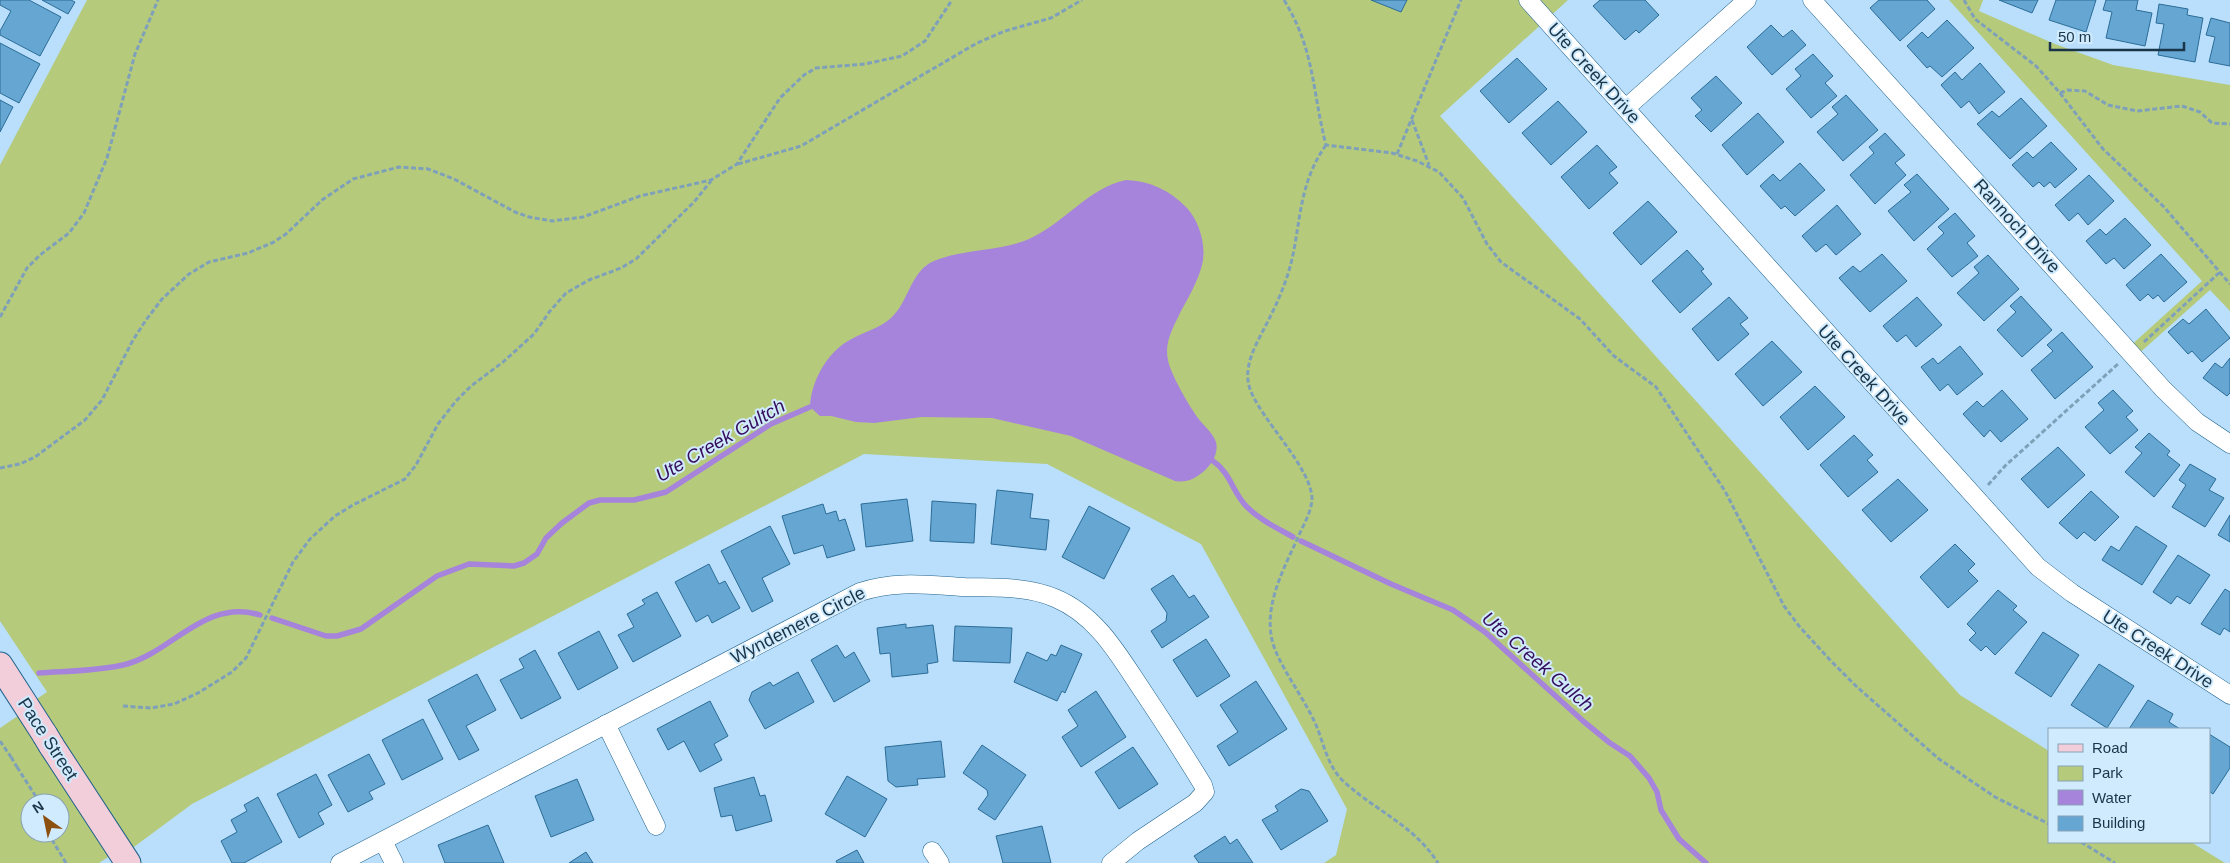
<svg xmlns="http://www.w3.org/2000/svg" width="2230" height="863" font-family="Helvetica,sans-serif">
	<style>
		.green { fill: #b6ca7c; fill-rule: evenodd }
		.water { fill: #a684db }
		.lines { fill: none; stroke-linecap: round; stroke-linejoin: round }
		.stream { stroke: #a684db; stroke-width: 5.5 }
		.building { fill: #66a6d3; stroke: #2b6c96 }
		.minor-casing { stroke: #20628c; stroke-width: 19 }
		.secondary-casing { stroke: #20628c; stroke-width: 27 }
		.path { stroke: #7ea0b9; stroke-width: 3; stroke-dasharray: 5 2.5; stroke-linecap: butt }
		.minor { stroke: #fff; stroke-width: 18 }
		.secondary { stroke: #f2cdda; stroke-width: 25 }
		.secondary-bridge-casing { stroke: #20628c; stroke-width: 27; stroke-linecap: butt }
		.path-bridge { stroke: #7ea0b9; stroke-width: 3; stroke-dasharray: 5 2.5; stroke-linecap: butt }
		.secondary-bridge { stroke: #f2cdda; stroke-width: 25 }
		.labels { text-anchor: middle; stroke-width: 4; stroke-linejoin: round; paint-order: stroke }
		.street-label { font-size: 18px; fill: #1a3548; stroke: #d1ebfe }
		.water-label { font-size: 19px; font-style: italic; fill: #350e5c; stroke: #d1ebfe }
	</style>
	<rect width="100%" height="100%" fill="#b9dffc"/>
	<!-- green -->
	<g class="green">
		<path d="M87,0h1481l-128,116 520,579 89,56v91h142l34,21h-901l12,-8 11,-46 -146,-265 -154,-80 -183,-10 -672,350 -69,51 -4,-5 -20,13h-99v-135l28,-19 -2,-3 21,-14 -47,-71v-456zM30,803h30v30h-30z"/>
		<path d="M1949,0h34l-4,11 76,33 58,21 117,20v226l-20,-21 -75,67 -8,-8 75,-68z"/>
	</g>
	<!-- water -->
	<path class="water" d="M1126,180c24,1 44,10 61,28 12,13 20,38 15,57 -4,16 -14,33 -22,48 -7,15 -16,30 -12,47 2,13 21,46 30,58 5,7 15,15 18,24 3,12 -5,23 -13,30 -9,7 -16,11 -28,9l-104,-45 -79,-18 -70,-1 -48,6 -18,-1 -25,-6h-11l-10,-9c1,-25 16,-53 38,-66 14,-9 31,-12 43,-23 18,-16 19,-47 43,-57 31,-13 70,-9 99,-24 33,-16 56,-49 93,-57z"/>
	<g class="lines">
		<!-- stream -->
		<g class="stream">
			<path d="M1213,461c18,12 19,31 34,46 13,13 30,21 46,30"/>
			<path d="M1301,541l90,43 62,26 32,22 97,88 28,23 20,13 19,22 8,14 4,18 18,29 27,24"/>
			<path d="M272,618l54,18h11l24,-7 76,-53 32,-12 45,2 10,-3 13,-9 9,-16 16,-15 27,-20 11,-3h34l32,-8 105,-68 39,-17"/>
			<path d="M39,673c26,-2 63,-2 88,-9 46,-13 79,-66 133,-49"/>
		</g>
	</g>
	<!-- building -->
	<g class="building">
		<path d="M0,0h29l32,17 -21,39 -40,-21v-4l11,-20 -11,-6z"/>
		<path d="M42,0h29l4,2 -7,12z"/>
		<path d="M1371,0h36l-6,12z"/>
		<path d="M1600,0h45l14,15 -20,18 -3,-3 -11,10 -32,-34z"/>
		<path d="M1879,0h48l8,9 -35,32 -30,-33z"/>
		<path d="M1999,0h39l-6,13z"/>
		<path d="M2056,0h40l-10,32 -37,-12z"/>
		<path d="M2106,0h32l-2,10 16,3 -7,33 -39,-8 6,-26 -9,-2z"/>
		<path d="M2159,4l29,5 -1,6 16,3 -8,44 -37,-7 6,-31 -8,-1z"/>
		<path d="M2211,18l19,5v43l-21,-4 6,-25 -9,-2z"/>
		<path d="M1947,20l27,28 -32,29 -12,-11 -3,2 -20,-22 15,-14 6,6z"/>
		<path d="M1771,25l12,12 9,-7 14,15 -34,30 -25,-28z"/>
		<path d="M0,43l40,21 -21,39 -19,-10z"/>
		<path d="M1813,54l20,22 -8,7 12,13 -26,22 -25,-29 15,-13 -6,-7z"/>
		<path d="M1517,58l30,31 -38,34 -29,-32z"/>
		<path d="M1980,63l25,29 -26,22 -10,-13 -8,7 -20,-23 14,-13 7,8z"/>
		<path d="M1716,76l26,27 -31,29 -16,-16 7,-6 -11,-12z"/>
		<path d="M1846,95l32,35 -35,31 -26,-29 21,-18 -6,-7z"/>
		<path d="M2021,98l26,28 -37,33 -33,-35 15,-13 7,6z"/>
		<path d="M0,100l13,7 -13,25z"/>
		<path d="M1558,101l29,31 -36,33 -29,-32z"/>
		<path d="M1758,113l26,29 -37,33 -25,-30z"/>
		<path d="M1885,133l20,22 -10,8 11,12 -31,29 -25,-29 24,-22 -5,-6z"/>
		<path d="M2051,142l26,27 -22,19 -5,-6 -6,5 -5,-5 -6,5 -21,-22 15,-13 6,6z"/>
		<path d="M1597,145l20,22 -8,6 9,10 -29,26 -28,-32z"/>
		<path d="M1800,163l25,27 -30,26 -10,-10 -4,3 -21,-23 13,-12 7,7z"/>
		<path d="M1917,174l32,35 -35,32 -26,-30 23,-19 -7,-7z"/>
		<path d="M2089,175l25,26 -26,24 -10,-12 -9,8 -14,-16z"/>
		<path d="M1648,201l29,31 -36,33 -28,-32z"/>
		<path d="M1837,205l24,29 -25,21 -10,-11 -10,8 -14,-16z"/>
		<path d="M1955,213l20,23 -8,7 11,13 -26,21 -25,-28 17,-16 -6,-6z"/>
		<path d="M2125,218l26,27 -27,24 -10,-11 -8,6 -20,-23 14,-12 6,6z"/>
		<path d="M1687,250l17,19 -3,2 11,13 -32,29 -28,-32z"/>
		<path d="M1882,254l25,27 -37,31 -31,-34 14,-12 7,6z"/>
		<path d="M2161,254l26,28 -23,20 -6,-7 -5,4 -5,-5 -8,7 -14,-16z"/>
		<path d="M1988,255l31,34 -35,32 -27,-28 22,-20 -5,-6z"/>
		<path d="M2021,296l31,34 -30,27 -25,-27 19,-18 -6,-6z"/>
		<path d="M1729,297l19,21 -8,6 9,10 -31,27 -26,-32z"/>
		<path d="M1917,297l25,28 -26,22 -10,-12 -9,7 -14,-16z"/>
		<path d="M2206,309l24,29 -28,24 -10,-11 -4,3 -20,-22 15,-13 6,5z"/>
		<path d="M2062,332l31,35 -38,32 -24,-29 22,-19 -6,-6z"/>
		<path d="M1772,341l30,31 -39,34 -28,-32z"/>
		<path d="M1960,346l23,28 -26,21 -9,-11 -8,7 -19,-24 12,-9 5,6z"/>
		<path d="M2230,358v35l-3,3 -24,-18 12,-15 7,5z"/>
		<path d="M1815,386l30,31 -37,33 -28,-33z"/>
		<path d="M2002,390l26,29 -27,23 -11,-12 -6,7 -21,-23 14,-13 6,6z"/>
		<path d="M2113,390l20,21 -7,6 12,13 -28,24 -25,-27 19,-17 -6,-7z"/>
		<path d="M2149,433l21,18 -3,4 13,10 -26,32 -29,-25 17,-19 -7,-6z"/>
		<path d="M1854,435l19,20 -6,5 11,12 -30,25 -28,-32z"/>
		<path d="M2058,447l27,28 -37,33 -27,-29z"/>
		<path d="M2190,464l26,15 -7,11 15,8 -19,29 -33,-20 14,-22 -7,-5z"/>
		<path d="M1898,479l30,31 -37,32 -29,-32z"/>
		<path d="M997,490l36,4 -3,24 19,2 -3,30 -55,-6z"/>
		<path d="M2091,491l28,26 -24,24 -11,-9 -7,7 -18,-16z"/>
		<path d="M907,499l6,42 -47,6 -5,-43z"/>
		<path d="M932,501l44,3 -2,39 -44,-2z"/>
		<path d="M823,504l3,10 10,-3 3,10 6,-2 10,31 -28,8 -4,-13 -29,9 -12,-38z"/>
		<path d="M1089,506l41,22 -26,51 -42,-22z"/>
		<path d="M2230,515v27l-12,-7z"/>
		<path d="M770,526l20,38 -28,14 11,23 -21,11 -31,-61z"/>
		<path d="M2136,526l31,20 -25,39 -40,-25 9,-14 8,5z"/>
		<path d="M1955,544l20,20 -7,7 10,10 -30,27 -28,-31z"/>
		<path d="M2178,555l32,20 -20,29 -13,-8 -6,8 -18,-12z"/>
		<path d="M709,564l10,20 6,-3 15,27 -28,15 -4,-8 -12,7 -21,-40z"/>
		<path d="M1173,575l16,23 5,-3 15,22 -47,31 -11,-17 15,-10 1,-8 -16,-24z"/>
		<path d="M2225,589l5,3v40l-6,-4 -4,7 -19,-11z"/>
		<path d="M1998,590l19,16 -4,4 14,12 -32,33 -9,-9 -5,5 -12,-11 7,-7 -9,-9z"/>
		<path d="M657,592l24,44 -48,26 -15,-27 16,-8 -7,-13 18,-10 -3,-4z"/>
		<path d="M906,624v4l27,-3 5,37 -11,2 1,9 -36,4 -2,-24 -10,1 -3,-26z"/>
		<path d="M955,626l57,2 -2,35 -57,-2z"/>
		<path d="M599,631l19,37 -40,22 -20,-37z"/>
		<path d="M2043,632l36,23 -28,42 -36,-24z"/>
		<path d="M1206,639l24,37 -33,21 -24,-37z"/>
		<path d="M837,645l8,13 9,-6 16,29 -36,21 -23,-42z"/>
		<path d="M1061,645l21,9 -17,39 -3,-2 -5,10 -43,-19 13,-30 20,9 4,-7 5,2z"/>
		<path d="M535,650l26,48 -40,21 -21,-39 24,-12 -5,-9z"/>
		<path d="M2099,664l35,22 -27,42 -36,-23z"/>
		<path d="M798,672l16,30 -49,27 -16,-29 3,-8 18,-10 3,4z"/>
		<path d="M477,674l19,36 -30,16 13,24 -20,10 -31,-60z"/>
		<path d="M1256,681l31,48 -58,37 -12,-20 21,-14 -18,-27z"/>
		<path d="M1096,691l30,46 -45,30 -19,-30 16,-11 -10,-16z"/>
		<path d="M2148,700l25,14 -4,8 11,7h-51z"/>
		<path d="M710,701l18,35 -14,8 8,16 -22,12 -16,-31 -16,9 -11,-21z"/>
		<path d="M423,719l20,40 -41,21 -20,-40z"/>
		<path d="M2209,734l21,13v21l-17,26 -4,-3z"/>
		<path d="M941,741l4,36 -28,2 1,6 -22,2 -8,-6 -3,-34z"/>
		<path d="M982,745l44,30 -31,45 -17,-11 10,-14 -1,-5 -24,-17z"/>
		<path d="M1133,747l25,37 -39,25 -24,-37z"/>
		<path d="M369,754l16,30 -16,8 4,7 -25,13 -20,-37z"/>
		<path d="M316,774l16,31 -14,8 6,11 -25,14 -22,-44z"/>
		<path d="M847,776l40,23 -22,38 -40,-23z"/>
		<path d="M754,777l6,19 5,-1 7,26 -36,10 -4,-16 -11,2 -7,-29z"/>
		<path d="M577,779l17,41 -43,17 -16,-41z"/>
		<path d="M1301,789l8,2 19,30 -47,29 -19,-30 16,-9 -3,-5z"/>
		<path d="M258,797l24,45 -38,21h-12l-11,-22 16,-9 -6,-12 16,-9 -3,-6z"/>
		<path d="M488,825l16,38h-59l-7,-18z"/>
		<path d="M1042,826l9,37h-48l-7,-27z"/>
		<path d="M1225,836l5,8 7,-5 16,24h-54l-5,-7z"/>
		<path d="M857,850l7,13h-27l-1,-2z"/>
		<path d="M586,852l7,11h-24z"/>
	</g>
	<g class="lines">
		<!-- minor casing -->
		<g class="minor-casing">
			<g id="minor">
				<path d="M1528,0l510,567 34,26 158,102"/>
				<path d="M1812,0l351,389 34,33 33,22"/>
				<path d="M1626,108l121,-108"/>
				<path d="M606,724l50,102"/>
				<path d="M383,841l11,22"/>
				<path d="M932,851l8,12"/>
				<path d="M340,863l520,-271c35,-12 69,-7 105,-5 30,1 62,-1 90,11 43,18 64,58 89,95 20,30 40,61 59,92l2,7 -10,11 -57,38 -27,22"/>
			</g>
		</g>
		<!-- secondary casing -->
		<g class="secondary-casing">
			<g id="secondary">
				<path d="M0,665l45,70"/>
				<path d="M51,745l77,118"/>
			</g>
		</g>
		<!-- path -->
		<g class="path">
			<path d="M1284,0c31,50 28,91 42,145l66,8 25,8 22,11 24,26 24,46 14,18 79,57 34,37 42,31 69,104 59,115 15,20 31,34 27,27 82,72 56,38 54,27"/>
			<path d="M1964,0l11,19 61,47 24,27 8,-3 17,1 23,14 29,6 45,-5 18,6 12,11 18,1"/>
			<path d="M2060,93l43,56 61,58 66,77"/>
			<path d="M1412,120l17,45"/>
			<path d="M1326,145c-24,34 -25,66 -32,105 -5,26 -15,50 -27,73 -10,20 -25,43 -17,66 11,31 63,80 62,111 -1,12 -8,24 -13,35 -16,36 -40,77 -23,117 11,25 29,48 40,73 8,19 11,39 26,55 33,31 71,44 96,83"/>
			<path d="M1397,154l64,-154"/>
			<path d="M738,164l63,-18 176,-103 28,-12 46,-13 31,-18"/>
			<path d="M0,317l27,-49 13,-13 29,-22 15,-20 23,-55 28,-104 23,-54"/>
			<path d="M2144,342l76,-70"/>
			<path d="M0,468l20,-4 15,-7 50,-37 17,-20 31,-60 13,-20 16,-21 27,-25 20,-12 39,-9 26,-11 12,-8 36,-34 31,-21 46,-12 29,2 26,10 61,33 14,5 23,4 31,-4 57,-21 71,-16 26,-16 43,-66 24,-23 12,-7 49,-4 37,-8 23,-15 27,-41"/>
			<path d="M1988,485l17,-19 113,-102"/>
			<path d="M123,706l28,2 23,-4 24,-11 34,-21 14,-14 47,-96 17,-23 25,-23 18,-11 52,-26 11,-14 22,-41 18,-23 15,-15 32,-24 31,-28 16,-23 16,-18 23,-13 32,-12 15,-9 58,-57 17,-21"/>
			<path d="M0,741l11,16"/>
			<path d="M17,767l23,36"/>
			<path d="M48,833l18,30"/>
			<path d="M2081,842l34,21"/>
		</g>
		<!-- minor -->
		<use href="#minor" class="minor"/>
		<!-- secondary -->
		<use href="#secondary" class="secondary"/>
		<!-- secondary-bridge casing -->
		<g class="secondary-bridge-casing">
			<path id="secondary-bridge" d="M45,735l6,10"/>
		</g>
		<!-- path-bridge -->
		<path class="path-bridge" d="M11,757l6,10"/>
		<!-- secondary-bridge -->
		<use href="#secondary-bridge" class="secondary-bridge"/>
	</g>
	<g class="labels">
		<!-- street labels -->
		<g class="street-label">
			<text transform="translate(1594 73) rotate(48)" y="6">Ute Creek Drive</text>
			<text transform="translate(2017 226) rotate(48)" y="6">Rannoch Drive</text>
			<text transform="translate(1864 375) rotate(48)" y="6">Ute Creek Drive</text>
			<text transform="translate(798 625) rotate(-27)" y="6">Wyndemere Circle</text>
			<text transform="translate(2158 649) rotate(33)" y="6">Ute Creek Drive</text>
			<text transform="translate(48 739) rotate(57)" y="6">Pace Street</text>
		</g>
		<!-- water labels -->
		<g class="water-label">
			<text transform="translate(720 440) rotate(-30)" y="7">Ute Creek Gultch</text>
			<text transform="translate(1538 661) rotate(41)" y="7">Ute Creek Gulch</text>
		</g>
	</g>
	<!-- legend -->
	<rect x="2048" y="728" width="162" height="115" fill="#d1ebfe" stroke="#88a2b5"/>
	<rect x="2058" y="744" width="25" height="8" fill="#f2cdda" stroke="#88a2b5"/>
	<text x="2092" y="753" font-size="15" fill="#1a3548">Road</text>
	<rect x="2058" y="766" width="25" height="15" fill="#b6ca7c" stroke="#88a2b5"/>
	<text x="2092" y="778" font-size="15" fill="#1a3548">Park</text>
	<rect x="2058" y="790" width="25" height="15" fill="#a684db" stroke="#88a2b5"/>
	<text x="2092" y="803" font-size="15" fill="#1a3548">Water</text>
	<rect x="2058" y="816" width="25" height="15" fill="#66a6d3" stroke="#88a2b5"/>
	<text x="2092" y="828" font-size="15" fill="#1a3548">Building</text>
	<!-- north arrow -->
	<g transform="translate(45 818) rotate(327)"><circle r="24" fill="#d1ebfe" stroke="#88a2b5"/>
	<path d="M0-4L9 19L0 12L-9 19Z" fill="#8b4f0e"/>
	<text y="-8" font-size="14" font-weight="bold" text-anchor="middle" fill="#1a3548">N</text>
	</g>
	<!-- scale -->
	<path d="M2050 42v8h134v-8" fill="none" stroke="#1a3548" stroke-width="2.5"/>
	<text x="2058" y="42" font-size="15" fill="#1a3548" stroke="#d1ebfe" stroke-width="4" paint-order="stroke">50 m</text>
</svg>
